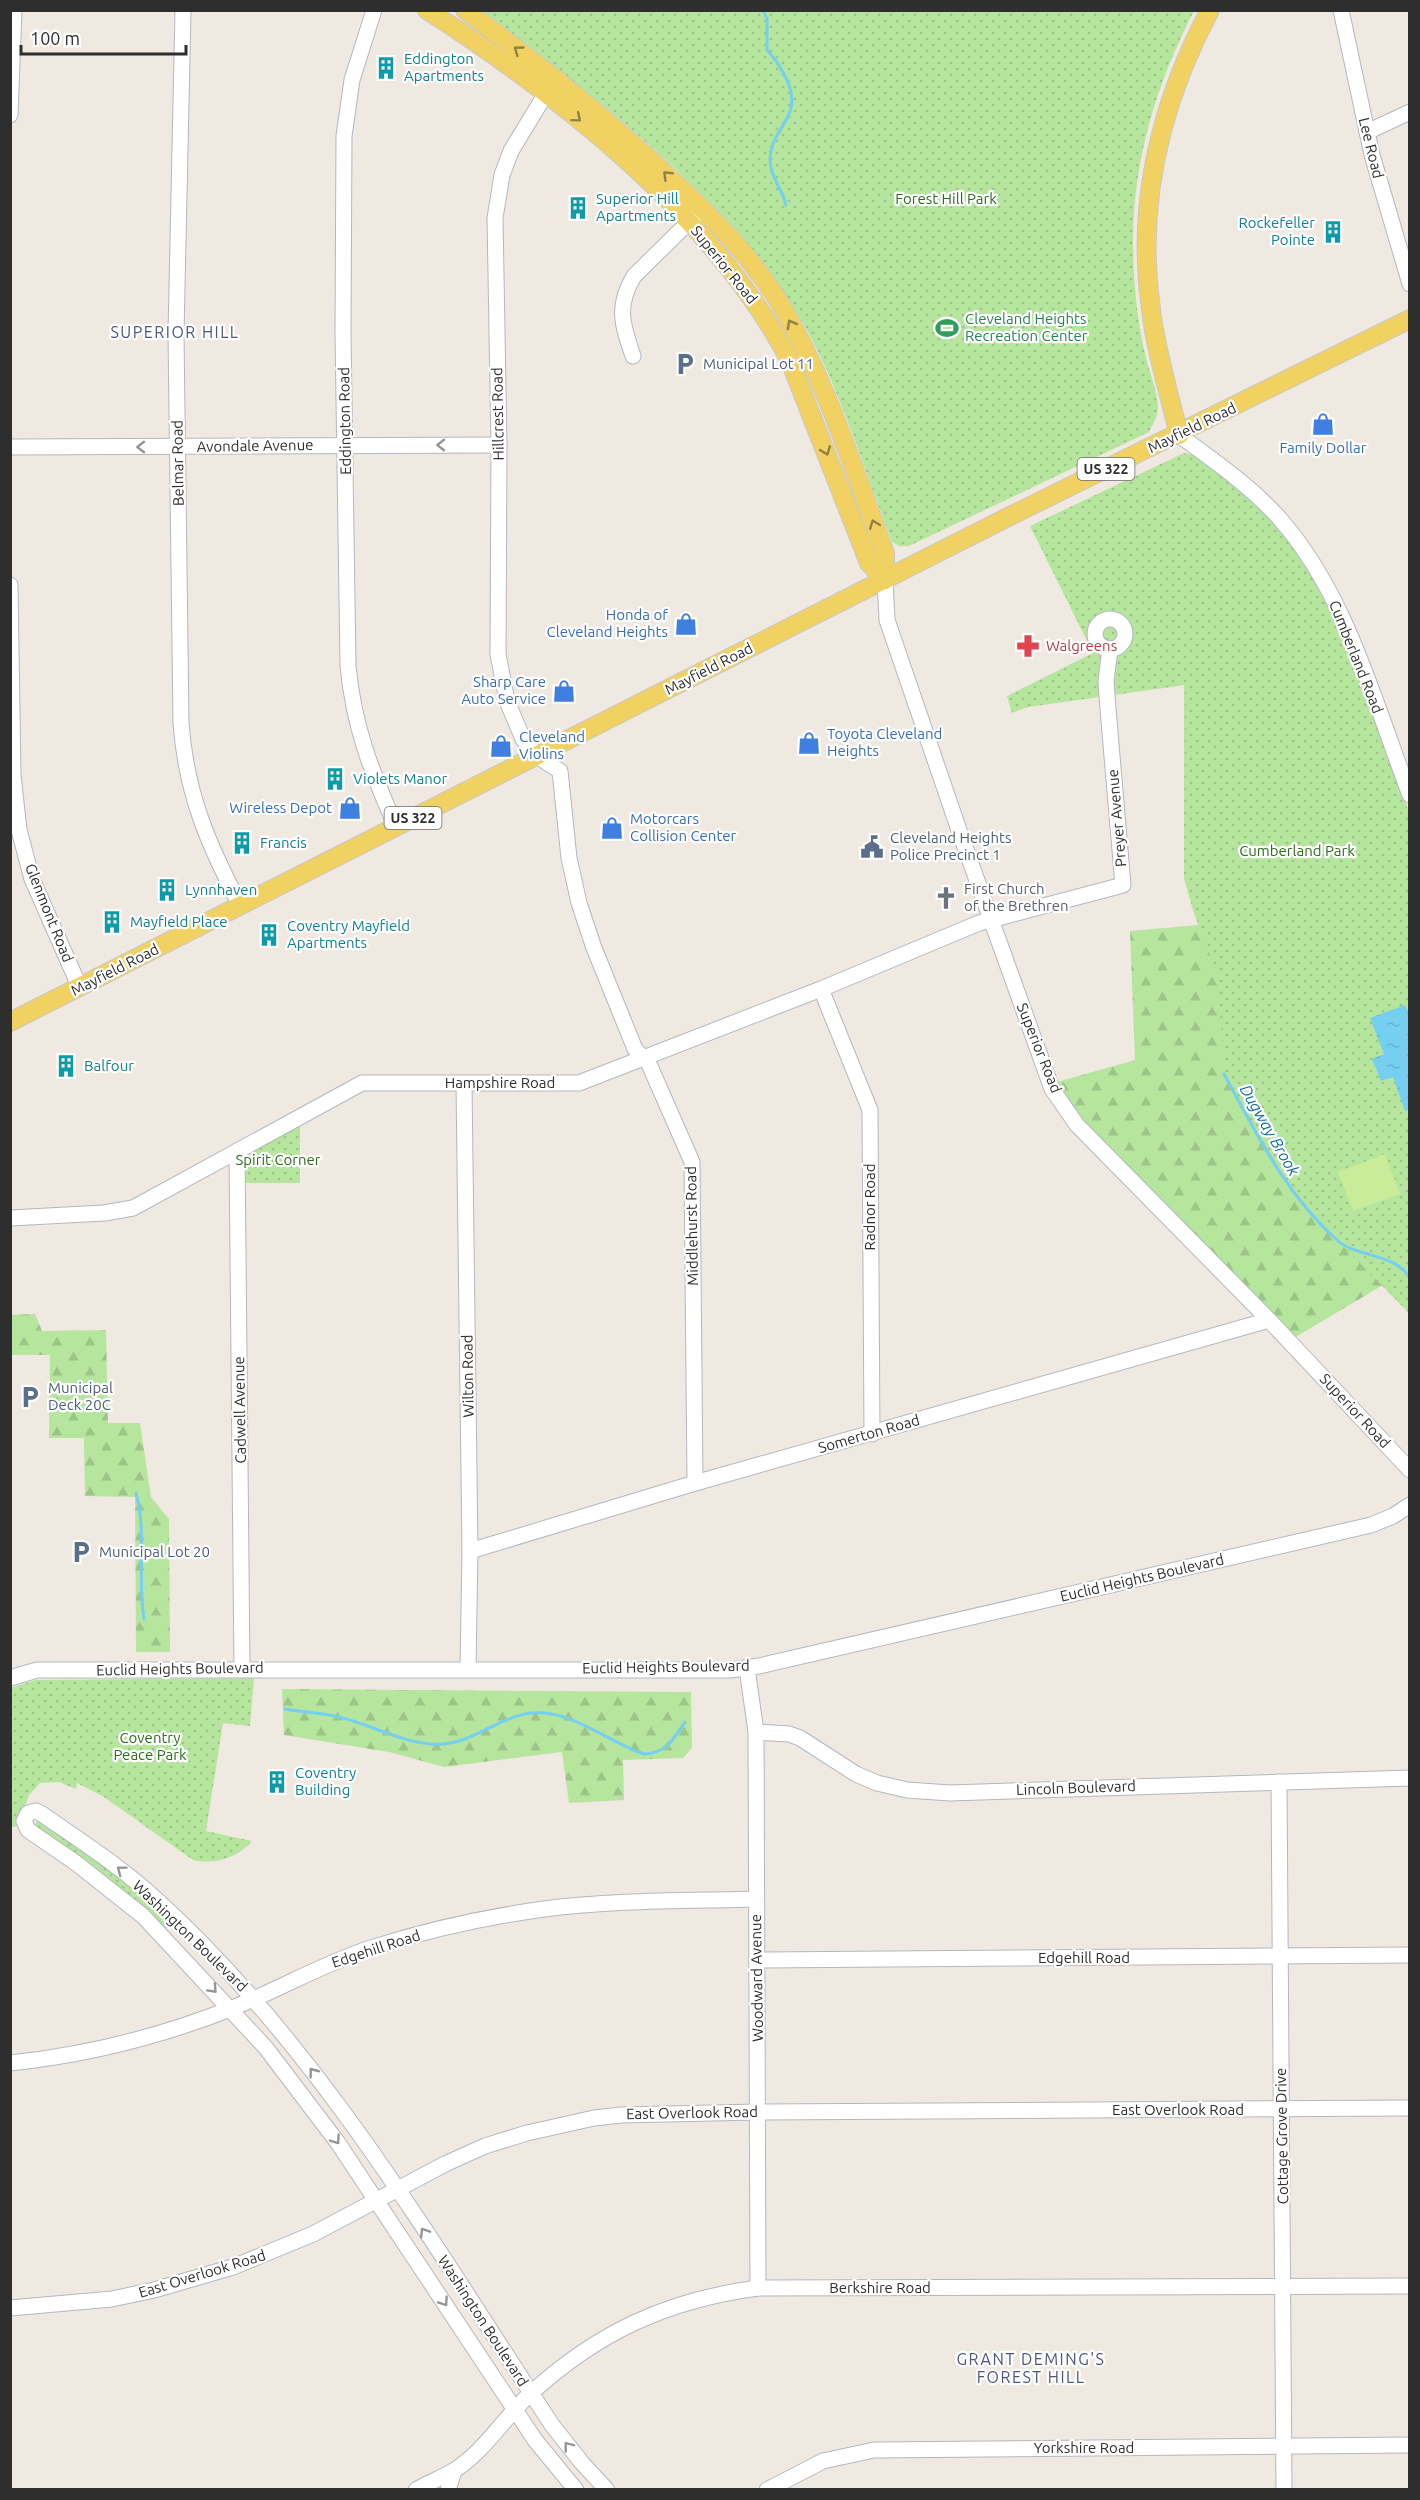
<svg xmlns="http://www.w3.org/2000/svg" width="1420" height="2500" font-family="Ubuntu,sans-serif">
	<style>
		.forest { fill: url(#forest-firs) }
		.park { fill: url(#park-dots) }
		.pitch { fill: #c9ec9a }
		.water { fill: url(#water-ripples) }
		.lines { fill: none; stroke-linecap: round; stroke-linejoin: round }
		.stream { stroke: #75cff0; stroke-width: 3 }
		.minor-casing { stroke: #b4b7c1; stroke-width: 17 }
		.major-casing { stroke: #c9c9c9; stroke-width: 20 }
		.minor { stroke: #fff; stroke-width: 15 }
		.major { stroke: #f2d163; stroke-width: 18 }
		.oneway { stroke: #908048 }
		.oneway2 { stroke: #969696 }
		.labels { text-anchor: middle; stroke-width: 4.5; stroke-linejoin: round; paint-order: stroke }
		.shield { fill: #fff; stroke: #6d6d6d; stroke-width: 1.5 }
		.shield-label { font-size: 14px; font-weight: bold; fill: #2e2e2e }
		.culture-label { font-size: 15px; fill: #0d838f; stroke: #fff; text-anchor: start }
		.street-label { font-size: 15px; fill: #2e2e2e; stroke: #fff }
		.park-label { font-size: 15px; fill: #2c6e1b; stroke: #fff }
		.leisure-label { font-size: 15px; fill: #27864d; stroke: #fff; text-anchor: start }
		.service-label { font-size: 15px; fill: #4e5e75; stroke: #fff; text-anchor: start }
		.shop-label { font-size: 15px; fill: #366cbe; stroke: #fff; text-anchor: end }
		.health-label { font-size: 15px; fill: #be3a42; stroke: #fff; text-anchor: start }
		.worship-label { font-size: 15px; fill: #5b616d; stroke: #fff; text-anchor: start }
		.neighbourhood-label { font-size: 16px; letter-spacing: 1.5px; fill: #4d5680; stroke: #fff }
		.water-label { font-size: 16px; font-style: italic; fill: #0d6fa3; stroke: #fff }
	</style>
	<defs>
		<pattern id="forest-firs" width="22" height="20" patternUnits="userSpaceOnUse" patternTransform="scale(1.5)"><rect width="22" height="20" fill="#b6e59e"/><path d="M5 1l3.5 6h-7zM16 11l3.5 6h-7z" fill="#9dc588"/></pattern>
		<pattern id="park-dots" width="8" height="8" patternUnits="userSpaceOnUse" patternTransform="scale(1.5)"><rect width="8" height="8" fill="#b6e59e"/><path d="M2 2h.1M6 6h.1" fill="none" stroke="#9dc588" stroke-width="1.8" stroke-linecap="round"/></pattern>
		<pattern id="water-ripples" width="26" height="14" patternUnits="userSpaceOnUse" patternTransform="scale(1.5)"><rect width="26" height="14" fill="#75cff0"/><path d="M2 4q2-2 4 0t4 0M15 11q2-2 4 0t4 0" fill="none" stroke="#66b2ce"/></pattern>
	</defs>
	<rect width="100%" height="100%" fill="#efe9e1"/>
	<!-- forest -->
	<g class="forest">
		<path d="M1191,454l218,358v501l-26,-28 -94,56 -212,-216 -27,-41 85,-24 -5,-129 68,-6 -14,-47v-193z"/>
		<path d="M35,1314l7,17 64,-1 2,93h32l11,74 18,22 1,133h-34l-1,-155 -50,-1 -1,-58h-35l1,-83h-39v-40z"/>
		<path d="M282,1689l409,3 1,56 -9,10 -60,2 1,40 -55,3 -7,-51 -118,15 -55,-15 -105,-17z"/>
	</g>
	<!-- park -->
	<g class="park">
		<path d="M479,11h715c-37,71 -61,149 -61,230 0,39 4,79 13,117 4,16 11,32 12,49 0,10 -5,16 -9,25l-240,114h-10l-7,-4c-28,-73 -51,-151 -89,-219 -68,-119 -213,-233 -324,-312z"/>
		<path d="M1184,453l11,2 66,54 26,28 44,68 78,207v501l-69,-70 -59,-66 -57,-103 -6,-97 -25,-67 -9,-32 1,-193 -157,22 -16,6 -5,-17 86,-43 -63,-127z"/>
		<path d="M300,1124v59h-56l1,-29z"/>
		<path d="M254,1678l-4,48 -27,-3 -17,108 46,10c-14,17 -38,24 -59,19l-89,-63 -27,-14 -1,6 -17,-7 -19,1 -11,12 -12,31 -6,1 -1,-139 3,-1 23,-7z"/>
		<path d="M38,1819l48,30 86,73 -9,9 -130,-102z"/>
	</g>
	<!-- pitch -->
	<path class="pitch" d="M1385,1154l15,40 -47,17 -15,-39z"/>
	<!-- water -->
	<path class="water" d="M1405,1005l5,12v92l-5,2 -12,-34 -12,4 -9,-22 12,-5 -14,-36z"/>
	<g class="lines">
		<!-- stream -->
		<g class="stream">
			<path d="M763,10l4,9v31c12,13 29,39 24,58 -5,19 -21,30 -21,51 0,18 12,29 16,46"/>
			<path d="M1224,1074c33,60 62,121 114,167 18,16 61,13 72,38"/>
			<path d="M136,1493c11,41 1,84 8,126"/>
			<path d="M285,1709c17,3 36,4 54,8 31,7 59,24 91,27 40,3 60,-23 95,-30 43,-8 80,27 119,40 21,0 30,-15 41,-32"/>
		</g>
		<!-- minor casing -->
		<g class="minor-casing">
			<g id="minor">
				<path d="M183,10l-7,324 5,389c5,70 27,121 59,182"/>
				<path d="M374,10l-22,70 -8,56 -1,196 5,334c6,62 23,104 48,161"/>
				<path d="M1341,10l31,145 38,129"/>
				<path d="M551,85l-40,66 -9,24 -7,43 4,227 -1,209 9,47 16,38 14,17 23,15 9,87 10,45 15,45 41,101 14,15 43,98 3,321"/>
				<path d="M10,115l4,-105"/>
				<path d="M1367,132l43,-20"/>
				<path d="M633,356c-11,-32 -17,-50 1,-80l62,-61"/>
				<path d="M1179,435c35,26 72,51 101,84 67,76 94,183 130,276"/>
				<path d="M10,447l489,-2"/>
				<path d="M885,580l2,40 73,213 92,256 25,36 192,195 141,150"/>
				<path d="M10,585l3,190 6,55 13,49 48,109"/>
				<circle cx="1110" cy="634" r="15"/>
				<path d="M821,989l49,121 2,324"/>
				<path d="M464,1084l6,467 -2,117"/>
				<path d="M237,1151l5,518"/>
				<path d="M10,1218l94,-5 29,-5 229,-125h217l242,-94 158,-66 144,-38 -15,-176 -2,-28 4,-32"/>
				<path d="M470,1551l225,-68 574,-163"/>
				<path d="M747,1668l9,64 2,556"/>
				<path d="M10,1678l27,-8h694l28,-4 612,-141 22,-9 17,-11"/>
				<path d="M756,1732l33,2 11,4 56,36 21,9 30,7 43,3 460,-15"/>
				<path d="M1279,1782l5,708"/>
				<path d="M759,1960l651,-5"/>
				<path d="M10,2063c76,-8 149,-26 220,-54 48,-19 92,-45 141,-61 56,-18 115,-31 173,-39 70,-9 142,-8 212,-10"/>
				<path d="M10,2308l102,-9 42,-9 79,-23 80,-33 132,-70 40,-18 42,-13 67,-15 27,-3 137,-3 652,-4"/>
				<path d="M416,2490c12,-7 25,-12 37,-19 30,-18 51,-53 77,-77 68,-62 137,-94 228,-106l652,-2"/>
				<path d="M448,2490l6,-19"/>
				<path d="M576,2490l-41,-50 -197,-297 -72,-95 -123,-132 -67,-53 -48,-33 -4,-9 4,-8 8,-2 6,3c40,28 81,54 116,87 162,148 274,342 394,524l30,38 25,27"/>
				<path d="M767,2490l56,-29 51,-11 536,-5"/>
			</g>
		</g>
		<!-- major casing -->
		<g class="major-casing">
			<g id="major">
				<path d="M427,10c135,87 288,207 363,351l79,202 16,17"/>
				<path d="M465,10c74,55 143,109 210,173 39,36 76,74 104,119 47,77 74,167 106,251v27"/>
				<path d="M1179,435c-10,-42 -23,-83 -28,-125 -15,-106 9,-206 59,-300"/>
				<path d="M10,1022l1002,-507 398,-196"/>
			</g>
		</g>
		<!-- minor -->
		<use href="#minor" class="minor"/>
		<!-- major -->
		<use href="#major" class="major"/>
	</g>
	<!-- one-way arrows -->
	<defs><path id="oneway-chevron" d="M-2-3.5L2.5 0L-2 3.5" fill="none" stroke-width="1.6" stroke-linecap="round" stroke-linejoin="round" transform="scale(1.5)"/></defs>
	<g class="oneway">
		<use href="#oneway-chevron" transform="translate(518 50) rotate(-144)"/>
		<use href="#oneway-chevron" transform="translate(577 118) rotate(40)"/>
		<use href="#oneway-chevron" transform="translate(667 175) rotate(-136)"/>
		<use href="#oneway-chevron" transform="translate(791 324) rotate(-119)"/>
		<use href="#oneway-chevron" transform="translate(826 451) rotate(69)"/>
		<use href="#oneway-chevron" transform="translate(874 524) rotate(-111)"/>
	</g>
	<g class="oneway2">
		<use href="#oneway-chevron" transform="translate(441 445) rotate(180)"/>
		<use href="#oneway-chevron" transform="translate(141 447) rotate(180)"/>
		<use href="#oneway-chevron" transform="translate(121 1870) rotate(-143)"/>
		<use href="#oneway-chevron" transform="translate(213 1989) rotate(47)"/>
		<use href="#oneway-chevron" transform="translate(313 2072) rotate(-127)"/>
		<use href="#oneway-chevron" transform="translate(336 2140) rotate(55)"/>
		<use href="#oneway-chevron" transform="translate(424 2232) rotate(-123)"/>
		<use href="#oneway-chevron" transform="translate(444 2302) rotate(56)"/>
		<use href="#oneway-chevron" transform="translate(568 2446) rotate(-128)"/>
	</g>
	<!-- icons -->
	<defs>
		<g id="building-bare" transform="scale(1.8)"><path d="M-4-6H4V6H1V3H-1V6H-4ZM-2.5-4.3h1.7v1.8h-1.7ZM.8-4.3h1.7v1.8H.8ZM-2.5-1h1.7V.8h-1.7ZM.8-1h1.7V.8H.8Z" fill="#0f9aa8" stroke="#fff" stroke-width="2.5" paint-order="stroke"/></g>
		<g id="stadium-bare" transform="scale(1.8)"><path d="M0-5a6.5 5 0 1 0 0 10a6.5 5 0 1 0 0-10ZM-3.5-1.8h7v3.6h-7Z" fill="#2e9e5b" stroke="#fff" stroke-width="2.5" paint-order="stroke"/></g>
		<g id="parking-bare" transform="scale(1.8)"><path d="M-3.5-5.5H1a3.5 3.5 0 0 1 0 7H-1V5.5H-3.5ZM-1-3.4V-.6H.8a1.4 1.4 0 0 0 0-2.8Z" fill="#5c6f8a" stroke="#fff" stroke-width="2.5" paint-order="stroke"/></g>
		<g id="shop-bare" transform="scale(1.8)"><path d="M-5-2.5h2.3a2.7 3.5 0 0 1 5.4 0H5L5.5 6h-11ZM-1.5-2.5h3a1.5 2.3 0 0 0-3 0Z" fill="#3f7fe0" stroke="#fff" stroke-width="2.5" paint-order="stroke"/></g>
		<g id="pharmacy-bare" transform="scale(1.8)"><path d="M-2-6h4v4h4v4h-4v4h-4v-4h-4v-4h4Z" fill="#e0444e" stroke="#fff" stroke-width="2.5" paint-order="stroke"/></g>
		<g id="civic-bare" transform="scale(1.8)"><path d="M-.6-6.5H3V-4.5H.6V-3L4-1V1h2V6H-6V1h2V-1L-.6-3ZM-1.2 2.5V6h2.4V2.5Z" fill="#5c6f8a" stroke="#fff" stroke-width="2.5" paint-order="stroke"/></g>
		<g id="church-bare" transform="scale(1.8)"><path d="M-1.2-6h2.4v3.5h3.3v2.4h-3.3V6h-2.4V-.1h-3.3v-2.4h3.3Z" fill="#6b7280" stroke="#fff" stroke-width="2.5" paint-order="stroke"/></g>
	</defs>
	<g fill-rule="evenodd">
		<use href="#building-bare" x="386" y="68"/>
		<use href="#building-bare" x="578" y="208"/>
		<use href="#building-bare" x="1333" y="232"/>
		<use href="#stadium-bare" x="947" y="328"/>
		<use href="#parking-bare" x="685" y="364"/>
		<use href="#shop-bare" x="1323" y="424"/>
		<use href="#shop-bare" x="686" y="624"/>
		<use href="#pharmacy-bare" x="1028" y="646"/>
		<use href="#shop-bare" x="564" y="691"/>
		<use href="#shop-bare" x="809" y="743"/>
		<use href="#shop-bare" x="501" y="746"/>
		<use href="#building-bare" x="335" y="779"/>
		<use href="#shop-bare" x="350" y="808"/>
		<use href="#shop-bare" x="612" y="828"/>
		<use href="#building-bare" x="242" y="843"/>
		<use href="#civic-bare" x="872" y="847"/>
		<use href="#building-bare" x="167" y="890"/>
		<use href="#church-bare" x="946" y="898"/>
		<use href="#building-bare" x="112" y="922"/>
		<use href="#building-bare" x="269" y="935"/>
		<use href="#building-bare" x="66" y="1066"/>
		<use href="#parking-bare" x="30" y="1397"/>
		<use href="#parking-bare" x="81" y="1552"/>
		<use href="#building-bare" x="277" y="1782"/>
	</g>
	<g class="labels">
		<!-- shield labels -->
		<g class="shield">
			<rect x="1077.5" y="458" width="57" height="22" rx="4.5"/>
			<rect x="384.5" y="807" width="57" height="22" rx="4.5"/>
		</g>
		<g class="shield-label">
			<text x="1106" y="474">US 322</text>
			<text x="413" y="823">US 322</text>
		</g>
		<!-- culture labels -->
		<g class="culture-label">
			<text x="404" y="64">Eddington<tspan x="404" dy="17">Apartments</tspan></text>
			<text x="596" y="204">Superior Hill<tspan x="596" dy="17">Apartments</tspan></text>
			<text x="1315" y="228" text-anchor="end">Rockefeller<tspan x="1315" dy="17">Pointe</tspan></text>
			<text x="353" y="784">Violets Manor</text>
			<text x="260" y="848">Francis</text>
			<text x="185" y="895">Lynnhaven</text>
			<text x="130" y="927">Mayfield Place</text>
			<text x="287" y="931">Coventry Mayfield<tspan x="287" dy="17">Apartments</tspan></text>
			<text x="84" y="1071">Balfour</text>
			<text x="295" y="1778">Coventry<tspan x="295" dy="17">Building</tspan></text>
		</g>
		<!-- street labels -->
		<g class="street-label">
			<text transform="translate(1371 148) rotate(76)" y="5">Lee Road</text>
			<text transform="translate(724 265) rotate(51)" y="5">Superior Road</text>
			<text transform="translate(498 414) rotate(-91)" y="5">Hillcrest Road</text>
			<text transform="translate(345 421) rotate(-91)" y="5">Eddington Road</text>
			<text transform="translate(1192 428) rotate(-26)" y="5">Mayfield Road</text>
			<text transform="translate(255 446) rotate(-1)" y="5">Avondale Avenue</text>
			<text transform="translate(178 463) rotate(-91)" y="5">Belmar Road</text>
			<text transform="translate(1356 657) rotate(68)" y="5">Cumberland Road</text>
			<text transform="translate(709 669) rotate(-27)" y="5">Mayfield Road</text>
			<text transform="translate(1117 818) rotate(-95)" y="5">Preyer Avenue</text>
			<text transform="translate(49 913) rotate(68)" y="5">Glenmont Road</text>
			<text transform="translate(115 970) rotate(-27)" y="5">Mayfield Road</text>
			<text transform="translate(1039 1048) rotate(68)" y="5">Superior Road</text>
			<text x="500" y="1088">Hampshire Road</text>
			<text transform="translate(870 1207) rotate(-90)" y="5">Radnor Road</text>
			<text transform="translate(692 1226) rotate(-91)" y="5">Middlehurst Road</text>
			<text transform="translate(468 1376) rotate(-91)" y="5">Wilton Road</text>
			<text transform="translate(240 1410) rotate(-91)" y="5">Cadwell Avenue</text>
			<text transform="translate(1355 1411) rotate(47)" y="5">Superior Road</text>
			<text transform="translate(869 1434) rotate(-16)" y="5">Somerton Road</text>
			<text transform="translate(1142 1578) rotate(-13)" y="5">Euclid Heights Boulevard</text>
			<text transform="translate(666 1667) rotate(-1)" y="5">Euclid Heights Boulevard</text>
			<text transform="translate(180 1669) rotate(-1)" y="5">Euclid Heights Boulevard</text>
			<text transform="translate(1076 1788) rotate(-2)" y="5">Lincoln Boulevard</text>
			<text transform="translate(190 1936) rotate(44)" y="5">Washington Boulevard</text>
			<text transform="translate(376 1949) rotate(-18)" y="5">Edgehill Road</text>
			<text x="1084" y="1963">Edgehill Road</text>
			<text transform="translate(757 1978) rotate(-91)" y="5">Woodward Avenue</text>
			<text x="1178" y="2115">East Overlook Road</text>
			<text transform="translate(692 2113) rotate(-1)" y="5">East Overlook Road</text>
			<text transform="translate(1282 2136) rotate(-91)" y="5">Cottage Grove Drive</text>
			<text transform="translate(202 2274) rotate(-17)" y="5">East Overlook Road</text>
			<text x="880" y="2293">Berkshire Road</text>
			<text transform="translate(483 2321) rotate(57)" y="5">Washington Boulevard</text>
			<text x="1084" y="2453">Yorkshire Road</text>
		</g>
		<!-- park labels -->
		<g class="park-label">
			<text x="946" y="204">Forest Hill Park</text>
			<text x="1297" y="856">Cumberland Park</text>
			<text x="278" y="1165">Spirit Corner</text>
			<text x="150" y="1743">Coventry<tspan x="150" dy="17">Peace Park</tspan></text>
		</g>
		<!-- leisure labels -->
		<g class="leisure-label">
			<text x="965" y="324">Cleveland Heights<tspan x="965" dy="17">Recreation Center</tspan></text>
		</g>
		<!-- service labels -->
		<g class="service-label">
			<text x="703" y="369">Municipal Lot 11</text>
			<text x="890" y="843">Cleveland Heights<tspan x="890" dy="17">Police Precinct 1</tspan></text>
			<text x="48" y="1393">Municipal<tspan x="48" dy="17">Deck 20C</tspan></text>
			<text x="99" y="1557">Municipal Lot 20</text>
		</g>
		<!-- shop labels -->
		<g class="shop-label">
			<text x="1323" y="453" text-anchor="middle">Family Dollar</text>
			<text x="668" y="620">Honda of<tspan x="668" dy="17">Cleveland Heights</tspan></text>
			<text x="546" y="687">Sharp Care<tspan x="546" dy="17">Auto Service</tspan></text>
			<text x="827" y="739" text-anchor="start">Toyota Cleveland<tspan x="827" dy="17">Heights</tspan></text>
			<text x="519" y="742" text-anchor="start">Cleveland<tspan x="519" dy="17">Violins</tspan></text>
			<text x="332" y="813">Wireless Depot</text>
			<text x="630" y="824" text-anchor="start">Motorcars<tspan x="630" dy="17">Collision Center</tspan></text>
		</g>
		<!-- health labels -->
		<g class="health-label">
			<text x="1046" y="651">Walgreens</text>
		</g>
		<!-- worship labels -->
		<g class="worship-label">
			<text x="964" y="894">First Church<tspan x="964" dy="17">of the Brethren</tspan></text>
		</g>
		<!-- neighbourhood labels -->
		<g class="neighbourhood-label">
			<text x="175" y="338">SUPERIOR HILL</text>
			<text x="1031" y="2365">GRANT DEMING'S<tspan x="1031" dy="18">FOREST HILL</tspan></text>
		</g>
		<!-- water labels -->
		<g class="water-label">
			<text transform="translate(1270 1130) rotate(60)" y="6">Dugway Brook</text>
		</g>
	</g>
	<!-- border -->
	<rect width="1420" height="2500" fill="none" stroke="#2e2e2e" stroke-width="24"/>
	<!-- scale -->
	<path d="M21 45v9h165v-9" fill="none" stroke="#2e2e2e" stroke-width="3"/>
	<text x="30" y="45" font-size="18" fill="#2e2e2e" stroke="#ffffff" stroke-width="4.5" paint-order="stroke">100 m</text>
</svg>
